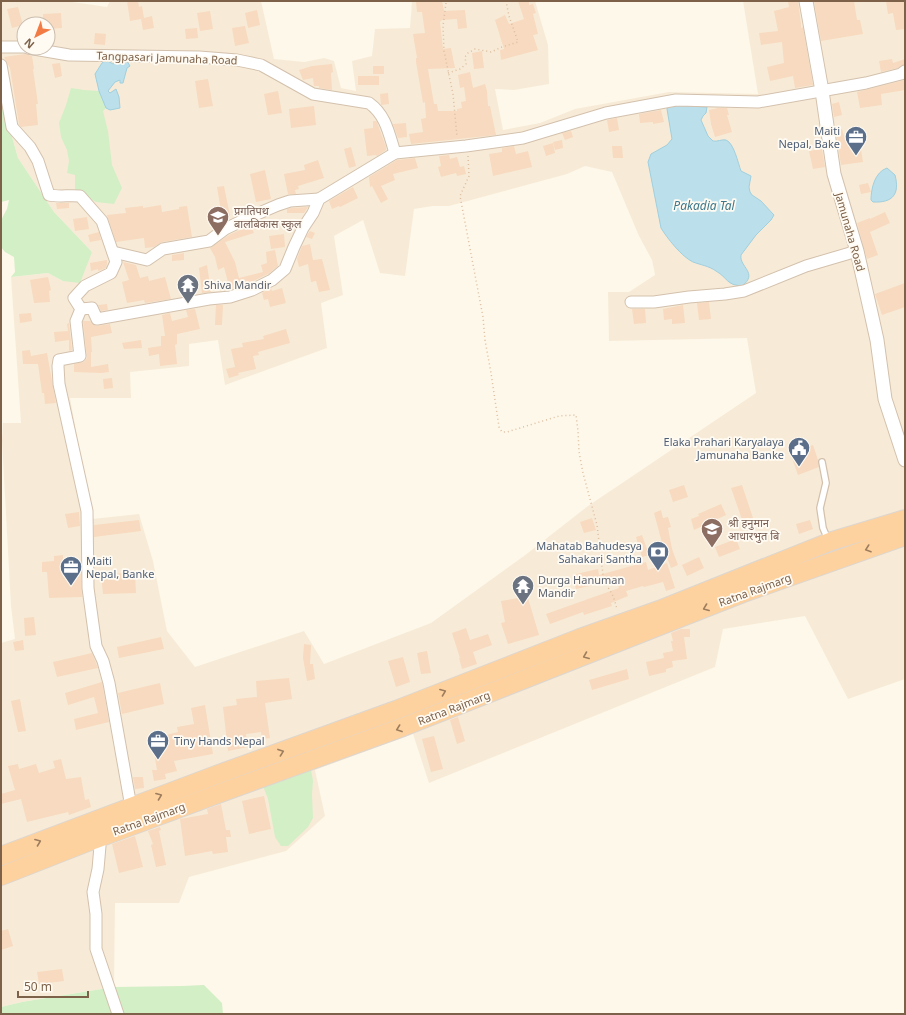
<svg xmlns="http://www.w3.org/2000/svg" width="906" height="1015" font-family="'Noto Sans','Noto Sans Devanagari',sans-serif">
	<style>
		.residential { fill: #f7ebd7; fill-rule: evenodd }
		.green { fill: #d3efc6 }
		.water { fill: #bbe0eb; stroke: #a0cfde }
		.building { fill: #f7dabf }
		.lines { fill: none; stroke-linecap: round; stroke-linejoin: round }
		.service-casing { stroke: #d3c1ad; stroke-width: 8 }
		.minor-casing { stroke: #d3c1ad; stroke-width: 13 }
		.tertiary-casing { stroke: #d3c1ad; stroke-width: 15 }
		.trunk-casing { stroke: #ddd6d0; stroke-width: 20 }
		.path { stroke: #ddbea0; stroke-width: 1.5; stroke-dasharray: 1 3; stroke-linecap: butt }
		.service { stroke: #fff; stroke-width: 5.5 }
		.minor { stroke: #fff; stroke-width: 11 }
		.tertiary { stroke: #fff; stroke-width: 13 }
		.trunk { stroke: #fed29e; stroke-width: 18 }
		.oneway { stroke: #9d7d5e }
		.labels { text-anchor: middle; stroke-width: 3.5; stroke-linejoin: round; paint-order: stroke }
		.street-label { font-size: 11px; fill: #7d6149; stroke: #fffbf3 }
		.service-label { font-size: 11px; fill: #4e5e75; stroke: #fffbf3; text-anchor: end }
		.education-label { font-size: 11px; fill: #785e54; stroke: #fffbf3; text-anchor: start }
		.worship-label { font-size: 11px; fill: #5b616d; stroke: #fffbf3; text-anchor: start }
		.water-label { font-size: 12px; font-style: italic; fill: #3d778b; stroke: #fffbf3 }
	</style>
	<rect width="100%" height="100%" fill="#fef8ea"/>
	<!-- residential -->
	<path class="residential" d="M1,1h65l41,6 3,-6h151l13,58 30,3 20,-4 10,3 7,27 15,3 -4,-30 20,-5 3,-27 35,-1 2,-27h123l13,44 1,39 -35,6 -19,-1 8,41 37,-7 35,-14 94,-17 89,2 -15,-93h162v678l-57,20 -43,-83 -82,13 -8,38 -286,116 -16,-49 -98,36 10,46 -39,35 -97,26 -10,26h-64l-1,84 -92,15 -21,5v-364l14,-4 -4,-33 -9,-165 1,-18h18l-10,-146 37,-4 15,8 29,-29 -38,-40 -36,-54 -17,-60zM24,24h24v24h-24zM585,166l27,6 27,64 13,24 3,15 -26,17h-21l1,49 138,-3 9,55 -168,113 -64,50 -93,67 -107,41 -20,-33 -109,36 -28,-36 -14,-70 -14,-47 -47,5 -22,-121h61l-1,-26 59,-6v-22l29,-4 7,45 102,-37 -6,-45 22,-8 -9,-59 29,-16 17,53 25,3 9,-67 19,-3h16l118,-32z"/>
	<!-- green -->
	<g class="green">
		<path d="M71,88l13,2 15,1 7,17 -3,3 5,20 4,34 10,23 -8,16 -18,-2 -21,-12v-15l-8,-2 2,-12 -2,-11 -6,-13 -2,-14 7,-18z"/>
		<path d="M1,98l17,60 36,54 38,40 -12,31 -17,-2 -15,-8 -37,4 4,-5 -1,-15 -9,-5 -4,-5v-27l6,-11 2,-9 -8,2z"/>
		<path d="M311,770l2,11 -1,13 1,24 -5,9 -20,19h-7l-6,-9 -7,-38 -5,-13z"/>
		<path d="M204,985l18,18 1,11h-222v-7l21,-5 92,-15 68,-1z"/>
	</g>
	<!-- water -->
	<g class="water">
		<path d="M106,60l7,4 5,-3h9l3,5 -3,2 -4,15h-3v-3l-5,2 -7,9 2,2 6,-4 3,8 1,11 -10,2 -4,-2 -7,-17 -4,-17 7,-11z"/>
		<path d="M668,105l39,2 -1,6 -3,3 -2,4 7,16 5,5c4,1 9,-2 13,-1 8,3 12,23 15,31l10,5 -2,11 1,5 2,3 9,6 13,14 -3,5 -15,15 -15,20c-2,12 18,18 1,31 -16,-1 -14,-8 -26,-15 -7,-5 -15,-6 -23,-9 -11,-5 -26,-24 -32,-34l-13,-66 3,-8 16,-9 5,-6 -5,-30z"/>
		<path d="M887,168l8,7c5,19 -2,28 -22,27l-2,-2c0,-12 4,-28 16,-32z"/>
	</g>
	<!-- building -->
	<g class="building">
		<path d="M127,1h11l1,6 3,-1 2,12 8,-2 2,12 -11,2 -2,-11 -11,2z"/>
		<path d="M425,1h17l2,10 21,-1 2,18 -9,1 -1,-10 -15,1 -2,2 3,27 8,-1 4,20 -27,1 6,35h3l1,7h19v-2l5,-1 -1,-6 5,-1 -2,-14 -4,1 -2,-13 12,-3 3,16 12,-4 2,7 1,15h2l6,29 -85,9 -2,-10 14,-2 -2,-13 5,-1 -1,-16 -2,1 -7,-41v-4h1l-4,-24 12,-1 -3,-21h-5l-1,-10z"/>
		<path d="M518,1h11v4l4,-1 3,9 -3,1 5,20 -5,1 5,15 -37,10 -1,-10 4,-1 -9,-29 10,-5 4,9 15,-5z"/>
		<path d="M788,1h10l3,23v4l2,-1 10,58 -18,3 -2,-12 -23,5 -3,-14 17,-4 -2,-21 -21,3 -2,-12 19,-2 -4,-20 15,-4z"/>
		<path d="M814,1h40l3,19h3l3,14 -42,7z"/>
		<path d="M886,1h19v28l-9,1 -3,-17 -5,1z"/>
		<path d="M18,7l5,18 -11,3 -5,-19z"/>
		<path d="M257,10l3,15 -12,3 -3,-15z"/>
		<path d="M210,11l3,18 -13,2 -3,-18z"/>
		<path d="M61,13l1,15 -14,1v-5h-5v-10z"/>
		<path d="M245,26l4,17 -14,3 -3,-18z"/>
		<path d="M197,28l1,10 -12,1 -1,-10z"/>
		<path d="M95,33l11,1 -1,11 -11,-1z"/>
		<path d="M482,51l2,17 -10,1 -2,-16z"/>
		<path d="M25,54l7,2 2,13h-1l5,35h-2l2,21 -17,2 -2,-3 -9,-56 -6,-11z"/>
		<path d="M892,59l1,4 12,-4v5l-7,4 -17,4 -2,-11z"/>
		<path d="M60,63l2,13 -7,2 -3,-14z"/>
		<path d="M332,64l1,8 -2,1 1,17 -13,-2v-2h-5l-1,-8 -10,2 -4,-10 13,-4z"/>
		<rect x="373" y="66" width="11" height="8"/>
		<rect x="358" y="76" width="21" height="9"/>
		<path d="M208,79l5,27 -14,2 -4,-27z"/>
		<path d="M905,80v10l-24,4 1,11 -22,3 -3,-16z"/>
		<path d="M278,91l4,22 -14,2 -4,-21z"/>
		<path d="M388,93l1,11 -8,1 -1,-11z"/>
		<path d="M839,102l3,13 -8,2 -2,-13z"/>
		<path d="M314,106l2,19 -25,3 -2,-19z"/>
		<path d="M718,108h9l2,7h-2l5,17 -17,5 -4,-13 -2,-14z"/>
		<path d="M661,110l3,12 -11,2v-2l-13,1 -1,-9z"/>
		<path d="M617,118l2,12 -10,2 -2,-12z"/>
		<path d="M373,121h3l1,1 9,25v3l-9,6 -1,-1 -9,1 -3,-27 9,-1z"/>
		<path d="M406,123l1,14 -9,1 -5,-14z"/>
		<path d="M842,129l3,10 14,-2 4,25 -22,3 -5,-34z"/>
		<path d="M571,131l2,6 -8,3 -3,-7z"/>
		<path d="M562,140l1,8 -8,2 -2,-8z"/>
		<path d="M553,143l2,10 -9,3 -3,-10z"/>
		<path d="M514,146l2,8 12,-3 4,16 -39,9 -4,-22 13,-2v-4z"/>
		<path d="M612,146h10l1,12h-10z"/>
		<path d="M351,147l5,19 -7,2 -5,-19z"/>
		<path d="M822,149l3,18 -12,2 -4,-18z"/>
		<path d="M449,155l1,4 7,-2 3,10 4,-1 2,8 -9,2 -1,-3 -15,4 -3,-10 3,-1 -2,-10z"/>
		<path d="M415,158l3,10 -25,6 2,6 -14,6 7,13 -7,4 -9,-17 -2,1 -1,-10 28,-17z"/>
		<path d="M318,160l6,18 -26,8 1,3 -4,1 1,4h-8l-4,-20 21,-4 -1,-5z"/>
		<path d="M265,170l6,29 -15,3 -6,-28z"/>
		<path d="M868,183l3,9 -10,2 -2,-9z"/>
		<path d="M224,186l6,30 -8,1 -5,-30z"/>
		<path d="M353,187l5,11 -18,9 -1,-1 -7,3 -3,-8z"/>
		<path d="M56,203h13v5l-12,1z"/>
		<path d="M161,205l1,7 17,-3v-2l8,-1 5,31 -30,5 -8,5 -9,1 -1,-10 -28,4 -9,-27 19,-2 -1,-5 18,-2v2z"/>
		<path d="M308,207l-4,6h-17v-4l4,-1z"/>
		<path d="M885,212l5,11 -20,9 8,23 -11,4 -10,-36 13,-5v1z"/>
		<path d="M87,217l2,12 -14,2 -2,-12z"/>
		<path d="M251,225l3,8 -29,9 10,20 4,16 24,-6 -2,-7 6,-2 -1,-11 9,-2 3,16 -10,8 -19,9 -19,7 -6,-23 -6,3 -3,-13 -5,-9 19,-13z"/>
		<path d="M310,231l5,2 -3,6 -6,-2z"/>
		<path d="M99,232l2,8 -11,2 -2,-7z"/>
		<path d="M284,234l1,13 -14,2 -2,-13z"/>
		<path d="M310,244l3,16 9,-1 8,31 -11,2 -3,-11 -5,1 -3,-18 -9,3 -2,-8 5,-13z"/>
		<path d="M184,253v7l-12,1v-6z"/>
		<path d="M107,260v4l-1,4 -8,3v-2l-7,2 -1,-8z"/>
		<path d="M123,262l13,3 4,13 8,-2 1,5 16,-4 6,22 -26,4 -1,-3 -17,3 -5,-21 7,-2z"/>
		<path d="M207,265l4,27 -9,1 -3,-25z"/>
		<path d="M48,277l3,13 -2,1 1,11 -16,1 -4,-23z"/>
		<path d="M905,283v24l-23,8 -7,-21z"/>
		<path d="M271,288l1,3 10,-3 4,15 -16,4 -2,-8 -4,1 -2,-7z"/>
		<path d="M709,302l2,17 -12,1 -2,-17z"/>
		<path d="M107,304l1,6 -7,1 -3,-6z"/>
		<path d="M216,305h7l-1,20h-7z"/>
		<path d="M683,305l2,18 -13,1v-5l-8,1 -1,-11z"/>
		<path d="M195,309l5,20 -23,5v10l-2,1 2,19 -17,2 -1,-12 -10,2 -1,-8 13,-2v-10h4l-3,-21 8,-2 2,8 16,-4 -2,-7z"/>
		<path d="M632,309h13l1,14 -12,1z"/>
		<path d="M31,313l1,8 -12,2 -1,-9z"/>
		<path d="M83,321h7l6,5 14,-2 2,9 -21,4 1,15h-1v15l17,-3 1,8 -8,1 -27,-1v-8l10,-2 3,-4z"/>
		<path d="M69,323l3,27 -3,1v-11l-14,2 -1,-10 14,-1 -1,-7z"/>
		<path d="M286,329l4,14 -32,9 1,3 -6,1 3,13 -18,4 1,2 -10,3 -3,-9 9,-2 -4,-18 12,-2 -1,-4 22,-4 -1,-3z"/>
		<path d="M141,340l1,8 -18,1 -2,-6z"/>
		<path d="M30,350l1,6 16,-3 9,50 -11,1 -1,-11h-2l-4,-29h-15l-1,-13z"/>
		<path d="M112,378l1,10 -9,1 -1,-10z"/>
		<path d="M813,445l5,15 1,7 -21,8 -8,-22z"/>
		<path d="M684,485l4,12 -15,5 -4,-12z"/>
		<path d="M742,485l13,39 -10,4 -14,-40z"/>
		<path d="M721,504l5,11 -32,15 -3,-11 8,-3 -1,-2z"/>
		<path d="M661,510l2,8 5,-1 3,10 -3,1 4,21 6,16 -7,3 -7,-18 -10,-37z"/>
		<path d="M79,512l1,14 -12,2 -3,-14z"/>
		<path d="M592,518l4,12 -12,3 -4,-11z"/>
		<path d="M139,520l2,11 -47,6v-12z"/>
		<path d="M810,520l3,9 -14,5 -3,-10z"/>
		<path d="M642,535l7,20 -7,2 -6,-20z"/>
		<path d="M736,539l4,10 -21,8 -4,-10z"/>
		<path d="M63,555v7l17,-1 2,36 -33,1 -2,-26h-5v-10l12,-1v-5z"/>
		<path d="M699,557l5,11 -17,8 -5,-11z"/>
		<path d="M646,562l2,8 19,-7 8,25 -9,3 -3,-9 -19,5 -1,-1 -17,5 2,5 -17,7 1,3 -28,9 -1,-3 -33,12 -4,-10 73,-26 -3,-8 -40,9 -4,-14 26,-6 1,6z"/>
		<path d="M135,573l1,20 -33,1 -2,-20z"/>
		<path d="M518,598l1,3 9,-3 11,37 -31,9 -7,-21 4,-1 -4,-21z"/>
		<path d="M34,617l2,18 -11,1 -1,-18z"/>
		<path d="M466,628l4,12 18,-6 4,11 -19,7 4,12 -15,5 -3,-11h1l-8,-25z"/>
		<path d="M681,629h9v8h-6l3,22 -15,2 1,6 -7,2v3l-17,4 -3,-14 18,-4 -1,-5 10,-2 -2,-10h2l-2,-8z"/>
		<path d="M161,637l3,12 -45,9 -2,-11z"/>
		<path d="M23,640l1,10 -9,1 -2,-9z"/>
		<path d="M304,644l7,1 -1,19h3l2,15 -8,2 -4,-23z"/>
		<path d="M427,651l4,22 -10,1 -4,-21z"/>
		<path d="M92,653l6,15 -41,9 -4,-15z"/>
		<path d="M403,657l7,25 -14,5 -8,-26z"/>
		<path d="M627,669l2,10 -37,11 -3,-10z"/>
		<path d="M289,678l3,21 -27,4 5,35 -8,1 -1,-7 -15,2 2,13 -20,4 -5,-44 14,-2 -1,-6 21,-2 -1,-16z"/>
		<path d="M102,682l7,40 -33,8 -2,-11 24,-6 -4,-16 -26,8 -3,-12z"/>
		<path d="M160,683l4,21 -42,10 -4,-21z"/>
		<path d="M20,699l6,32 -8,1 -7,-31z"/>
		<path d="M205,705l8,49 -39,7 3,10 -12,3 1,5 -12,2 -2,-11h5l-4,-23 8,-2 -2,-8 19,-5 -1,-5 17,-3 -3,-16z"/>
		<path d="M458,717l7,24 -8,3 -7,-24z"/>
		<path d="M434,736l9,33 -12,3 -9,-33z"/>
		<path d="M61,759l5,20 15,-2 4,23 4,-1 2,8 -22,8 -1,-3 -41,10 -6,-23 -20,5v-10l14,-4 -7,-24 10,-2 1,5 17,-5 3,9 16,-5 -2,-7z"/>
		<path d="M133,777h10l1,11 -9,1z"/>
		<path d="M264,796l7,33 -22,5 -7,-33z"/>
		<path d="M221,804l5,26h4l1,7h-5l2,15 -15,2 -1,-3 -27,5 -5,-37 28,-5 -1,-5z"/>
		<path d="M160,827l1,3 -2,1 7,34 -10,2 -5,-22 2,-1 -5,-13z"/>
		<path d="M135,836l8,31 -24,6 -7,-29z"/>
		<path d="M8,929l5,17 -12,4v-19z"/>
		<path d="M62,969l2,12 -25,3 -2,-12z"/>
	</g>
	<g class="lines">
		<!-- service casing -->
		<g class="service-casing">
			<path id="service" d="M822,462l4,21 -6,25 3,20 3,7 4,4"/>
		</g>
		<!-- minor casing -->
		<g class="minor-casing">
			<g id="minor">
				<path d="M1,47h23"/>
				<path d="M28,48l41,7 130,2 38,3 24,5 52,29 56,9c17,12 20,31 26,50l71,-7 57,-8 83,-25 70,-13 82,2 108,-19 35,-9 4,-3"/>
				<path d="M1,65l11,62 18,20 8,14 11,34c10,2 20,0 31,1l22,25 14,41 -5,11 -26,13 -11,12 7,11 11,-1 5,11 112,-20 21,-2 22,-7 20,-10 13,-11 9,-22 9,-19 10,-15 6,-14 76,-46"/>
				<path d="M113,252l34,8 16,-11 46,-8 16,-12 25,-12 28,-12 12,-4 29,-2"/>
				<path d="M631,302h23l35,-5 36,-3 19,-3 62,-25 51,-15"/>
				<path d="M81,309l-5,12 4,35 -21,4 -1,6 1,18 28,127 1,77 8,58 7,15 6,22 22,124"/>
				<path d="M93,840l7,6 -2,23 -5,23 3,22v35l22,65"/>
			</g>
		</g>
		<!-- tertiary casing -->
		<g class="tertiary-casing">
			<path id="tertiary" d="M806,1l16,90 12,83 23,77 14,62 6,27 8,59 20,61"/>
		</g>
		<!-- trunk casing -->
		<g class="trunk-casing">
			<g id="trunk">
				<path d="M1,856l215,-81 180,-65 184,-72 79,-28 173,-69 73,-22"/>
				<path d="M1,876l84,-33 138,-51 180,-65 343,-135 159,-56"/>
			</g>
		</g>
		<!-- path -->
		<g class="path">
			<path d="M446,3l-3,23 1,25 9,43 4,43"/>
			<path d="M448,73l12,-4 6,-5 -1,-7 3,-4 7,-4 16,3 11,-5 16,-5 -9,-26 -3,-15"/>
			<path d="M468,156l1,20 -9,20 23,121 2,23 6,33 8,54 3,5h5l52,-16 17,-1 2,16 1,21 4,21 14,52 7,58c8,8 11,17 13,27"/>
		</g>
		<!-- service -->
		<use href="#service" class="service"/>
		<!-- minor -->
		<use href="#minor" class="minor"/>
		<!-- tertiary -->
		<use href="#tertiary" class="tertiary"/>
		<!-- trunk -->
		<use href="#trunk" class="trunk"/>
	</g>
	<!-- one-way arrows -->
	<defs><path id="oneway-chevron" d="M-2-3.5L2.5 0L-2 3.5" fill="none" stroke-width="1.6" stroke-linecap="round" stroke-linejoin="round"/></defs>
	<g class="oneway">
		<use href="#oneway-chevron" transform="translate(868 549) rotate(161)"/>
		<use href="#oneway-chevron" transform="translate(706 608) rotate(159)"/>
		<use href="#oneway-chevron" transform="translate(586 656) rotate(158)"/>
		<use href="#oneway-chevron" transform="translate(443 692) rotate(-21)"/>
		<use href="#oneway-chevron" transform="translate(399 729) rotate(160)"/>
		<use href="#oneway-chevron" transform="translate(281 752) rotate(-20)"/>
		<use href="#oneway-chevron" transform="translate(159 796) rotate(-21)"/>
		<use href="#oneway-chevron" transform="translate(38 842) rotate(-21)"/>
	</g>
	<!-- icons -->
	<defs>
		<g id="office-pin" transform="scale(1.15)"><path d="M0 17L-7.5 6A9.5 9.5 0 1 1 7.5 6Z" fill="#5c6f8a" stroke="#fffbf3"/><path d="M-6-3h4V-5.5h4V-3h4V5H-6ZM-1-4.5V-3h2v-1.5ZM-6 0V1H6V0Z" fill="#fff"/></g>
		<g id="school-pin" transform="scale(1.15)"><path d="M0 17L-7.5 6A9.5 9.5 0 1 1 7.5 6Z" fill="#8d6e63" stroke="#fffbf3"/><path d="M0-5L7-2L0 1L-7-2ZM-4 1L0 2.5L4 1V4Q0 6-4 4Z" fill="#fff"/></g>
		<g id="temple-pin" transform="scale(1.15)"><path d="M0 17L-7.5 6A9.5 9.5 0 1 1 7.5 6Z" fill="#6b7280" stroke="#fffbf3"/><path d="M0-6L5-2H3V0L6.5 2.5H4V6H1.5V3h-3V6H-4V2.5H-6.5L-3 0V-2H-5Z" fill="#fff"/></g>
		<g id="civic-pin" transform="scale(1.15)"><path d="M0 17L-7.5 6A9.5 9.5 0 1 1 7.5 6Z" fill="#5c6f8a" stroke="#fffbf3"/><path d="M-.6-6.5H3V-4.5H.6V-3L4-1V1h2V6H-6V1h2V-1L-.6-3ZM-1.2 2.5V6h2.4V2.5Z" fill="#fff"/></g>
		<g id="bank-pin" transform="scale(1.15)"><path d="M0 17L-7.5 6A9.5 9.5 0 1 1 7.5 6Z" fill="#5c6f8a" stroke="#fffbf3"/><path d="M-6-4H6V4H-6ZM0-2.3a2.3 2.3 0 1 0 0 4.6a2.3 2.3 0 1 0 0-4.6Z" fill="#fff"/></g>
	</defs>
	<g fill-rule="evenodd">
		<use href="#office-pin" x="856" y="137"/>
		<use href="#school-pin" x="218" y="217"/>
		<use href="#temple-pin" x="188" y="285"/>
		<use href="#civic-pin" x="799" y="448"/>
		<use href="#school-pin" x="712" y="529"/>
		<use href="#bank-pin" x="658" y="552"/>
		<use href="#office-pin" x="71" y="567"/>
		<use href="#temple-pin" x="523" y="586"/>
		<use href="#office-pin" x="158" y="741"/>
	</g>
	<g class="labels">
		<!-- street labels -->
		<g class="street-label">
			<text transform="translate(167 58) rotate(2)" y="4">Tangpasari Jamunaha Road</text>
			<text transform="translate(850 232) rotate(74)" y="4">Jamunaha Road</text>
			<text transform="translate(755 590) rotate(-20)" y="4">Ratna Rajmarg</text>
			<text transform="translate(454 708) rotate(-21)" y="4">Ratna Rajmarg</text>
			<text transform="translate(149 819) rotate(-20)" y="4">Ratna Rajmarg</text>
		</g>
		<!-- service labels -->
		<g class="service-label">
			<text x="840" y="135">Maiti<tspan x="840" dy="13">Nepal, Bake</tspan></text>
			<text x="784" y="446">Elaka Prahari Karyalaya<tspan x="784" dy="13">Jamunaha Banke</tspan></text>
			<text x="642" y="550">Mahatab Bahudesya<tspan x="642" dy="13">Sahakari Santha</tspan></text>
			<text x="86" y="565" text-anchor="start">Maiti<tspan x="86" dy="13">Nepal, Banke</tspan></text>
			<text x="174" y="745" text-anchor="start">Tiny Hands Nepal</text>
		</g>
		<!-- education labels -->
		<g class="education-label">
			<text x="234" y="215">प्रगतिपथ<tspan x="234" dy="13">बालबिकास स्कुल</tspan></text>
			<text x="728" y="527">श्री हनुमान<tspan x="728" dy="13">आधारभुत बि</tspan></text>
		</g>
		<!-- worship labels -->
		<g class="worship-label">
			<text x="204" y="289">Shiva Mandir</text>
			<text x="538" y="584">Durga Hanuman<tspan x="538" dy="13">Mandir</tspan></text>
		</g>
		<!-- water labels -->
		<g class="water-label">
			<text x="704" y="210">Pakadia Tal</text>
		</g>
	</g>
	<!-- border -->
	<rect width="906" height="1015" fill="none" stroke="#7d6149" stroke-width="4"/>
	<!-- north arrow -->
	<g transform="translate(36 36) rotate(222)"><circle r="19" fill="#fffbf3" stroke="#cbbdaf"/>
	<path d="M0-3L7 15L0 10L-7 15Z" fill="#f37b44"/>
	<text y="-6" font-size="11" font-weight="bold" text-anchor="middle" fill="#7d6149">N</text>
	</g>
	<!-- scale -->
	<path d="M18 991v6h70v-6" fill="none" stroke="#7d6149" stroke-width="2"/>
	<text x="24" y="991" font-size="12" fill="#7d6149" stroke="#fffbf3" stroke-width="3" paint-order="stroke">50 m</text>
</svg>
